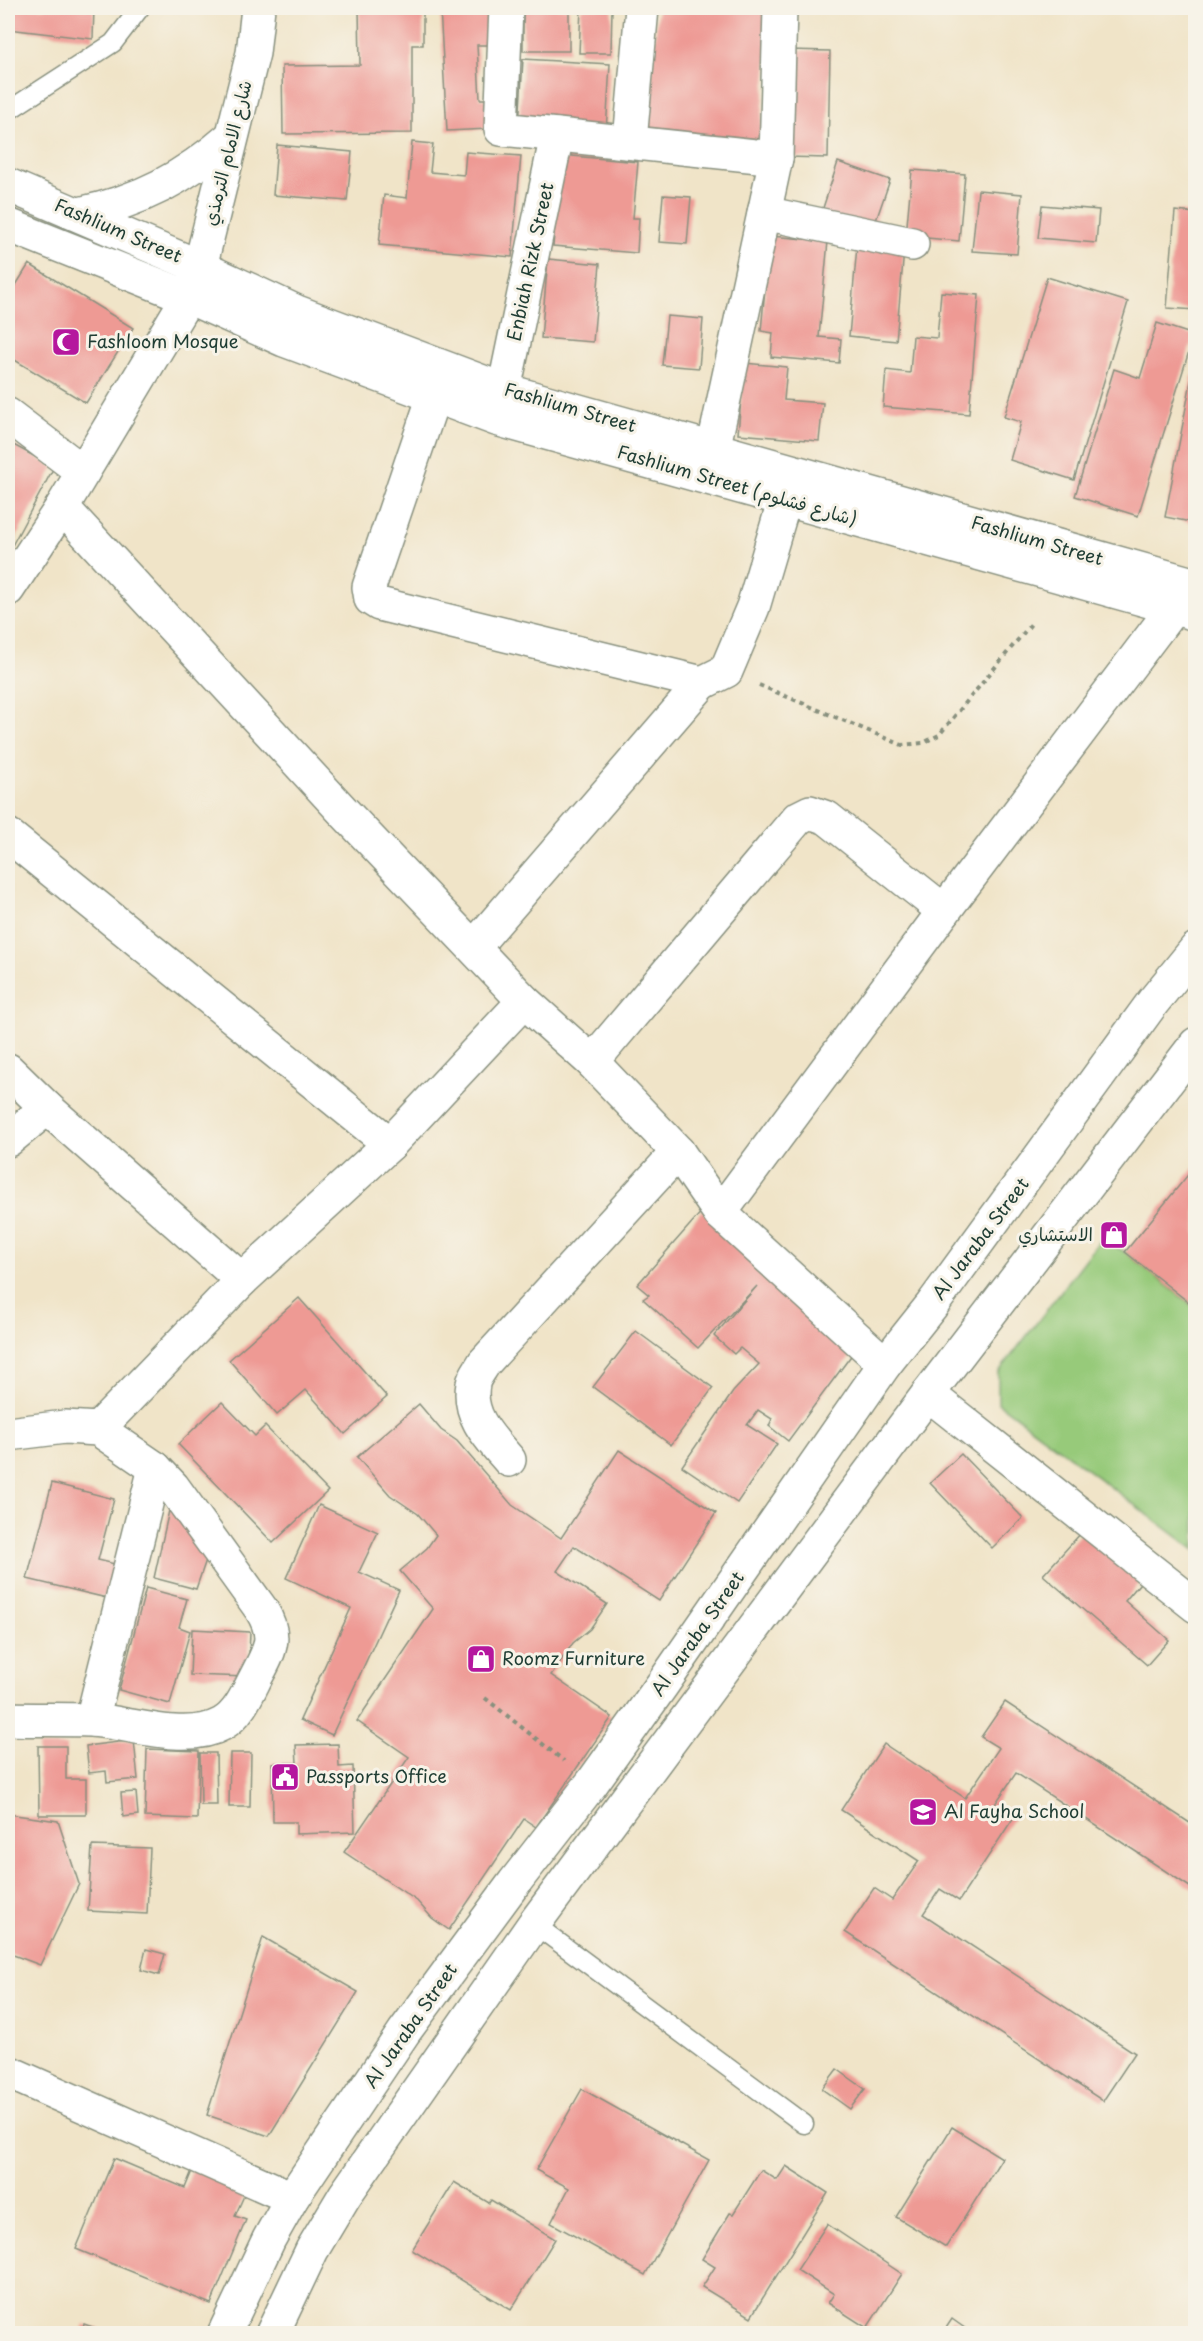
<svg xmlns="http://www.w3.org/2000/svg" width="1203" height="2341" font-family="'Playpen Sans','Playpen Sans Arabic',sans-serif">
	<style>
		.green { fill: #97ca7a; stroke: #5b8457; stroke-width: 1.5 }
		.building { fill: #ee9a94 }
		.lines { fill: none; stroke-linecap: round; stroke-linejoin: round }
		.lane-casing { stroke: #88907e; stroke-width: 21 }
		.street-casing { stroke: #88907e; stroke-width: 36 }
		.primary-casing { stroke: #88907e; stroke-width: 36 }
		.path { stroke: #88907e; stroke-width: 4; stroke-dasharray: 4.5 4.5; stroke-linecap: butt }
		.lane { stroke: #fff; stroke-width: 18 }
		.street { stroke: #fff; stroke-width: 33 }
		.primary { stroke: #fff; stroke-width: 33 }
		.labels { text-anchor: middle; stroke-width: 6; stroke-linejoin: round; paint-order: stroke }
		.street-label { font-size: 18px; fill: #1f3d34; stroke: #f7f3e8 }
		.poi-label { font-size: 18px; fill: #1f3d34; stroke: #f7f3e8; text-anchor: start }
	</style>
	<rect width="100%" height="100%" fill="#f7f3e8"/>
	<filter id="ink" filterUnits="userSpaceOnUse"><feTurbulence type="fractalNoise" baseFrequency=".0167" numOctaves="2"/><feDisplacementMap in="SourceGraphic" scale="12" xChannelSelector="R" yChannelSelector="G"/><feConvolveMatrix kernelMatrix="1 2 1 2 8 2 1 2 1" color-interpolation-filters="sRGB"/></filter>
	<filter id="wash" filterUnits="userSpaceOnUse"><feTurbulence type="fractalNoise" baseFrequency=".008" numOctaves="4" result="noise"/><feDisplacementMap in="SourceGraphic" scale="24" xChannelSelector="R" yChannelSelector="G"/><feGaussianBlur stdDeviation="1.35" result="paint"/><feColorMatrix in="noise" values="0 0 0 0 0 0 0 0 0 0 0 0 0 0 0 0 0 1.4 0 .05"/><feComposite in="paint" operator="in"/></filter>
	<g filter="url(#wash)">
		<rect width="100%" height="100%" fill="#f0e4c8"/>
		<!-- green -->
		<path class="green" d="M1102,1238l23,14 70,56v242l-197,-147v-30z"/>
		<g id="blocks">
			<!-- building -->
			<g class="building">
				<path d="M8,8h86l-1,31 -85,-10z"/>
				<path d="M359,8h64v37h-11v88l-129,1 -1,-68 78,-1z"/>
				<path d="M440,8h54l2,37h-19l3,54h8l1,30 -42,2z"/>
				<rect x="523" y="8" width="46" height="43"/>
				<path d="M581,8h31l-1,45h-32z"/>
				<path d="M658,8h114l-13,143 -113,-10z"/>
				<path d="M788,50l42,1 -2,107 -42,-1z"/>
				<path d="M523,59l87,5 -4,68 -87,-5z"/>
				<path d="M412,142l21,2 -3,28 34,3 2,-23 55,4 -9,101 -133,-12 5,-50 23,3z"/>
				<path d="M277,145l75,7 -5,49 -74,-6z"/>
				<path d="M561,155l77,7 -5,56h6l-2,35 -84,-7z"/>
				<path d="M838,162l52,18 -18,52 -51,-18z"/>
				<path d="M912,170l53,4 -6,67 -53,-5z"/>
				<path d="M978,190l44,4 -5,60 -45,-3z"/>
				<path d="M663,195l28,2 -4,47 -28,-2z"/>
				<path d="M1042,205l57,5 -3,33 -58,-5z"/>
				<path d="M1175,211l21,2v97l-29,-2z"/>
				<path d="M770,236l58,5 -9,96 22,2 -2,24 -68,-6 2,-24 -12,-2z"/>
				<path d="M857,246l47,4 -8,91 -47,-5z"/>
				<path d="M548,259l52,5 -7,78 -52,-4z"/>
				<path d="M29,264l104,64 -47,75 -78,-47v-58z"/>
				<path d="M1047,277l81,25 -54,178 -64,-20 11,-38 -17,-5z"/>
				<path d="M941,292l38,3 -10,119 -86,-7 3,-37 24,3 3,-37 24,2z"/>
				<path d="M667,316l36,3 -4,49 -37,-3z"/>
				<path d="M1157,323l37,12 -56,181 -63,-20 39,-127 26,9z"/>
				<path d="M744,363l43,4 -3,33 39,3 -4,38 -81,-7z"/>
				<path d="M1192,376h4v147l-31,-6z"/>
				<path d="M8,442l46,25 -46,86z"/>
				<path d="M1196,1165v143l-71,-56z"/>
				<path d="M703,1210l153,139 -68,92 -19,-15 3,-7 -14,-9 -11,15 30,19 -40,59 -55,-37 51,-74 26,-28 -19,-16 -6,6 -20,-18 43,-50 -59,62 -55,-49 6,-4 -12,-10z"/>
				<path d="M299,1298l88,99 -42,37 -39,-44 -29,25 -48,-55z"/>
				<path d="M636,1331l77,57 -42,57 -78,-58z"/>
				<path d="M222,1402l33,34 10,-10 63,65 -55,52 -95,-99z"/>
				<path d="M419,1404l22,26 16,11 55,64 49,33 58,-88 97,63 -57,88 -85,-55 -17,25 50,33 -17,25 -17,14 -22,32 61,42 -76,110 -12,-8 -75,111 -17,-12 -15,-17 -73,-49 65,-95 -52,-36 76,-112 -33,-38 27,-23 9,-13 -18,-21 -28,-19 -33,-38z"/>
				<path d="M961,1454l62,64 -31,30 -62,-65z"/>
				<path d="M52,1483l62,16 -16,61 21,5 -8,34 -84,-20z"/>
				<path d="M172,1497l36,57 -12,35 -42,-11z"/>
				<path d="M319,1505l59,27 -19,40 40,18 -67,145 -32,-15 51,-112 -65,-30z"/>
				<path d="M1082,1532l58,51 -15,18 44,39 -22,25 -104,-90z"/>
				<path d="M146,1588l41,11 -8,28 11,4 -20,73 -51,-14z"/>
				<path d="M192,1629l58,3 -2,45 -58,-2z"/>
				<path d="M1005,1702l191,125v64l-180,-118 -21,31 19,13 -55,84 -19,-12 -17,25 212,139 -32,48 -258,-169 29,-44 18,12 27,-39 -78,-51 43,-66 81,54 34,-50 -18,-11z"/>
				<path d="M134,1740l4,39 -31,3 -1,-11 -17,2 -3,-27z"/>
				<path d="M338,1744l1,23 14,-1 2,66 -59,2v-12h-23l-1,-59h25l-1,-18z"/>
				<path d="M38,1746h28v33h20v36h-47z"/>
				<path d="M147,1749l52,2 -2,68 -52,-2z"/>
				<path d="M200,1753h16l1,52h-16z"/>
				<path d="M230,1753h21l-1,54h-21z"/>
				<path d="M136,1792l2,23 -15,2 -2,-24z"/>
				<path d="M8,1814l50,7 21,63 -39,81 -32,-12z"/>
				<path d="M92,1846l58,2 -3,66 -59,-3z"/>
				<path d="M263,1937l95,55 -89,144 -62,-21z"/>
				<path d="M146,1949l19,5 -6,21 -18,-5z"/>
				<path d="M837,2069l28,20 -15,20 -28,-20z"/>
				<path d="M582,2089l127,71 -64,115 -94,-52 18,-35 -33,-18z"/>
				<path d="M952,2127l50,31 -56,89 -50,-30z"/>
				<path d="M114,2158l71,30 9,-22 53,23 -12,27 11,4 -35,84 -135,-55z"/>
				<path d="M786,2166l42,27 -77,124 -49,-30 13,-20 -13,-8 28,-46 3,1 28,-44 16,10z"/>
				<path d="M454,2182l35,21 2,-3 64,39 -44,71 -99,-60z"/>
				<path d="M827,2224l75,50 -35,54 -39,-25 6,-9 -37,-24z"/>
				<path d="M952,2319l21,15h-31z"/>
				<path d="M84,2324l26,9v1h-29z"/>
			</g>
		</g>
	</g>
	<g filter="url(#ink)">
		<use href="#blocks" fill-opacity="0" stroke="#88907e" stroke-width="1.5"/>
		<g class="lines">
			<!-- lane casing -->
			<g class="lane-casing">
				<g id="lane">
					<path d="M8,111l105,-68 27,-35"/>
					<path d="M534,1924l270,200"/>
				</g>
			</g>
			<!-- street casing -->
			<g class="street-casing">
				<g id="street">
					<path d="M506,8l-5,121 275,29"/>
					<path d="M630,141l12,-133"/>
					<path d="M764,213l148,31"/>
					<path d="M504,390l53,-255"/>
					<path d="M434,396l-65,191 2,12 8,5 323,79 24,-12 27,-64 32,-108"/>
					<path d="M8,415l75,57"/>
					<path d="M713,450l63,-292 4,-150"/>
					<path d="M62,507l280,303 182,191 68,61 86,90 42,61 165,151"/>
					<path d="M8,589l54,-82 126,-210 12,-30 53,-214 5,-45"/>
					<path d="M8,835l382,309"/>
					<path d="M474,947l228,-264"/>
					<path d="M592,1062l206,-244 12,-6 17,6 117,93"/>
					<path d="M8,1070l39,38 195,172"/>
					<path d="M8,1140l39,-32"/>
					<path d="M720,1213l224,-302 230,-304"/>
					<path d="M928,1394l268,212"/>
					<path d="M98,1429l144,-149 148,-136 134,-143"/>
					<path d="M8,1434l57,-7 33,2 57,39 18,19 88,122c16,26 11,38 -3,64 -9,17 -18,41 -36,51 -36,20 -93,-2 -132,-4 -27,-1 -55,0 -82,-1"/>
					<path d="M509,1460c-19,-22 -42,-44 -36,-76 1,-7 8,-15 11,-21l194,-211"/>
					<path d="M92,1720l63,-252"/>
					<path d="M8,2072l284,126"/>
				</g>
			</g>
			<!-- primary casing -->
			<g class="primary-casing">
				<g id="primary">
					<path d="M8,185l192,82 97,45 207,78 692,195"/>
					<path d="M79,214c62,-13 105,-36 152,-77"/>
					<path d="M8,225l180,72 96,43 212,79 700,195"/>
					<path d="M224,2334l45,-95 23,-41 112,-166 110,-149 78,-100 70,-98 223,-321 47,-59 221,-303 43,-53"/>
					<path d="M272,2334l40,-84 33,-55 189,-271 394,-530 268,-350"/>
				</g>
			</g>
			<!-- path -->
			<g class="path">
				<path d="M759,685l143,60 21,-2 16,-8 92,-111"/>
				<path d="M485,1698l79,63"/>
			</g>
			<!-- lane -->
			<use href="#lane" class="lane"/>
			<!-- street -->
			<use href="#street" class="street"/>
			<!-- primary -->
			<use href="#primary" class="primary"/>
		</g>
	</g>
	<!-- icons -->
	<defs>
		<g id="mosque-square" transform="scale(1.5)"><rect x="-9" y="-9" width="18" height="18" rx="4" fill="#b5179e" stroke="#f7f3e8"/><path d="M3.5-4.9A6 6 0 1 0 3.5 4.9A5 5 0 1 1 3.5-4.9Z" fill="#fff"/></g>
		<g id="shop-square" transform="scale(1.5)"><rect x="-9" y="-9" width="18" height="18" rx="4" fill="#b5179e" stroke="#f7f3e8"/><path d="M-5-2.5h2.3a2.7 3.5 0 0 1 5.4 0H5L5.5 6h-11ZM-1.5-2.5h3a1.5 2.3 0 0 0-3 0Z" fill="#fff"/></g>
		<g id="civic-square" transform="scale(1.5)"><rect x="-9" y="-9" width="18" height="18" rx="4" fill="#b5179e" stroke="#f7f3e8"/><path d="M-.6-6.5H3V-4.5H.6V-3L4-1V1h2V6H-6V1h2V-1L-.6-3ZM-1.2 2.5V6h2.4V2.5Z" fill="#fff"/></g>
		<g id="school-square" transform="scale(1.5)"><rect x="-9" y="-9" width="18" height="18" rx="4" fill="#b5179e" stroke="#f7f3e8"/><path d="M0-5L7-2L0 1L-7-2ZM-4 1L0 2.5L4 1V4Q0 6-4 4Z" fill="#fff"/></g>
	</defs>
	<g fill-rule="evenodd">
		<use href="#mosque-square" x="66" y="342"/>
		<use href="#shop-square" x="1114" y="1235"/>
		<use href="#shop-square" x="481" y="1659"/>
		<use href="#civic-square" x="285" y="1777"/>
		<use href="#school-square" x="923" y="1812"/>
	</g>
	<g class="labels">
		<!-- street labels -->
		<g class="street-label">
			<text transform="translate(228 153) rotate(-76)" y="6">شارع الامام الترمذي</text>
			<text transform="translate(118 231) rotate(23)" y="6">Fashlium Street</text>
			<text transform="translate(531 262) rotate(-78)" y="6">Enbiah Rizk Street</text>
			<text transform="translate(570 408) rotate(16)" y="6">Fashlium Street</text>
			<text transform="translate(737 486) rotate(16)" y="6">Fashlium Street (شارع فشلوم)</text>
			<text transform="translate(1037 541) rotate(16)" y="6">Fashlium Street</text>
			<text transform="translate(981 1239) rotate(-53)" y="6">Al Jaraba Street</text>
			<text transform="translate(698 1634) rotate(-55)" y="6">Al Jaraba Street</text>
			<text transform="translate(411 2026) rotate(-55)" y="6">Al Jaraba Street</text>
		</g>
		<!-- poi labels -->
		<g class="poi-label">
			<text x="87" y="348">Fashloom Mosque</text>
			<text x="1093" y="1241" text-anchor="end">الاستشاري</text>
			<text x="502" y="1665">Roomz Furniture</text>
			<text x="306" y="1783">Passports Office</text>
			<text x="944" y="1818">Al Fayha School</text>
		</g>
	</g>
	<!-- margin -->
	<rect width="1203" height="2341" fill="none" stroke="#f7f3e8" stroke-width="30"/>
</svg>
